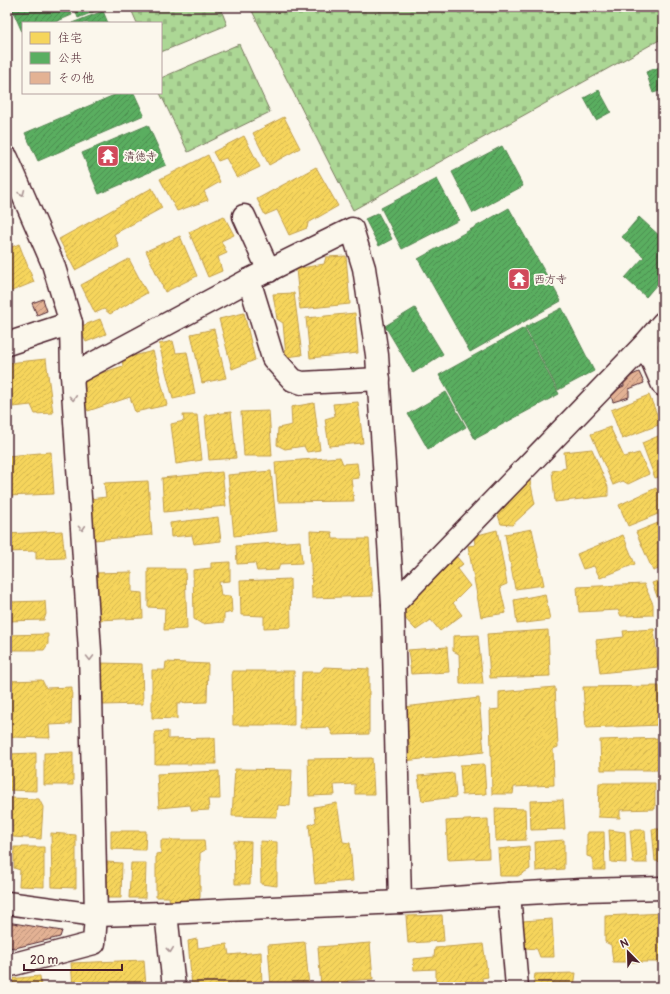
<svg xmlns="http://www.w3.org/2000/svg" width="670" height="994" font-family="Pangolin,'Klee One',sans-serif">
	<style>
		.cemetery { fill: url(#cemetery-stones); stroke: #7b7b60 }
		.homes { fill: url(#homes-hatch); stroke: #c29e4d }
		.public { fill: url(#public-hatch); stroke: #558351 }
		.building { fill: url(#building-hatch); stroke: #4a1f2b }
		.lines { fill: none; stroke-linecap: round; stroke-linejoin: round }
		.minor-casing { stroke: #4a1f2b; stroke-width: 25 }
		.minor { stroke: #fbf7ec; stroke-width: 22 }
		.oneway { stroke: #ab9695 }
		.labels { text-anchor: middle; stroke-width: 4; stroke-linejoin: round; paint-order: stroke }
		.poi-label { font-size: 11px; fill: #4a1f2b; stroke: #fbf7ec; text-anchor: start }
	</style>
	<defs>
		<pattern id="cemetery-stones" width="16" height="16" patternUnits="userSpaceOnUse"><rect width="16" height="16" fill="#acd795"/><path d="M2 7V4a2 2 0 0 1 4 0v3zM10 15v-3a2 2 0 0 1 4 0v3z" fill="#96b881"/></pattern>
		<pattern id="homes-hatch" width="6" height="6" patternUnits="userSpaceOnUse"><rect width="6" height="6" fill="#f6d55c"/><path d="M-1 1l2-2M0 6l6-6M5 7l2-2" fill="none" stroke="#d4b650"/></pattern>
		<pattern id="public-hatch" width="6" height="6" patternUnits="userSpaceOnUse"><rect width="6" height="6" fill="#5aae61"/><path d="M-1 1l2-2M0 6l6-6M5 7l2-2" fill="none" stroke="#4c8d50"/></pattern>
		<pattern id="building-hatch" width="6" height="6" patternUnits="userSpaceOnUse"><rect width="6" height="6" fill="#e3b294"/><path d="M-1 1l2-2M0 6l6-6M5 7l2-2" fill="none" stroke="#ba9079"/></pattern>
	</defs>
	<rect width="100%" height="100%" fill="#fbf7ec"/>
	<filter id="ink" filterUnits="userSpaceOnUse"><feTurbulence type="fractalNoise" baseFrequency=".025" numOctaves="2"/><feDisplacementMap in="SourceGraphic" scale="8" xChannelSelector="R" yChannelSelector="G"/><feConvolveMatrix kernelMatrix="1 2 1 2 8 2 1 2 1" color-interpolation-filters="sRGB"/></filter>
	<g filter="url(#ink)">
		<!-- cemetery -->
		<g class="cemetery">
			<path d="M130,7h90l7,18 -66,27v-29h-24z"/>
			<path d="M250,7h413v31l-310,172z"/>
			<path d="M239,44l31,68 -82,40 -28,-59h1v-15z"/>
		</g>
		<!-- homes -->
		<g class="homes">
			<path d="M284,117l16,31 -31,17 -16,-32z"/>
			<path d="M244,136l16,31 -23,11 -11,-20 -8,3 -5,-9z"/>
			<path d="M208,155l12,27 -16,9 4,9 -31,11 -17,-32z"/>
			<path d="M316,167l22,39 -30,17 -1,5 -18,7 -12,-25 -12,5 -8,-16z"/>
			<path d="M152,188l10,20 -48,26 5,13 -44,23 -16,-31z"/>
			<path d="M224,216l10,19 -13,6 6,12 -9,4 4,14 -14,6 -19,-45z"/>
			<path d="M180,236l17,40 -32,16 -19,-41z"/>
			<path d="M19,244l15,38 -27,11v-44z"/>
			<path d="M346,256l4,48 -50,5 -4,-40 28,-5 2,-7z"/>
			<path d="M129,259l18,34 -37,21 -6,-5 -9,4 -14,-28z"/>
			<path d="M294,293l8,62 -16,2 -3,-34 -6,-4 -4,-25z"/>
			<path d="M244,313l11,47 -23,9 -13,-50z"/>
			<path d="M355,313l3,40 -48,5 -4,-40z"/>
			<path d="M100,319l6,15 -20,8 -7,-15z"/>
			<path d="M214,329l12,49 -24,5 -11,-49z"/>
			<path d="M173,341l3,12 11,-1 8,42 -22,5 -14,-55z"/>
			<path d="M153,351l14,54 -32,7 -5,-15 -42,14 -8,-17 4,-10 -1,-5 40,-13 -1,-7z"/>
			<path d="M46,359l7,54 -18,1 -4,-9 -18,2 -5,-44z"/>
			<path d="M649,395l12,29 -39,15 -11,-29z"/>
			<path d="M358,402l5,41 -34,3 -4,-27 10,-3 -2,-12z"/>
			<path d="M314,403l6,47 -13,2 -3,-6 -19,3 -8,-4 1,-17 14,-3 -1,-18z"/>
			<path d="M269,411l3,45h-28l-3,-44z"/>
			<path d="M231,412l5,46 -27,2 -4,-45z"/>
			<path d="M183,415h14l5,45 -26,4 -5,-40 13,-3z"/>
			<path d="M610,427l14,30 15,-4 10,21 -21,10 -5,-3 -10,4 -22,-51z"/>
			<path d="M663,434v42l-8,2 -13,-35z"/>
			<path d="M592,449l16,38v9l-53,6 -3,-31 14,-3 -2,-16z"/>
			<path d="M51,452l3,42 -47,2v-40z"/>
			<path d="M340,457l3,7 14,-1 2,15 -8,1 3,22 -76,1 -3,-40z"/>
			<path d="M271,471l6,60 -43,5 -6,-61z"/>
			<path d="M222,472l4,34 -62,6 -2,-34z"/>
			<path d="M526,479l4,2 5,23 -23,21 -11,-1 -5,-15z"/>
			<path d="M148,481l4,54 -58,5 -4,-41 16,-2 -2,-14z"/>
			<path d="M656,488l3,5 4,-1v20l-35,14 -9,-21z"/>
			<path d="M218,517l3,24 -27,3 -2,-9 -21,2 -1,-14z"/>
			<path d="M663,521v51l-4,-3 -6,2 -17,-39z"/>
			<path d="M532,529l12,56 -29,4 -10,-55z"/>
			<path d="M497,530l10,54 -7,3 6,26 -25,4 -13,-71 7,-1 -1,-9z"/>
			<path d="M62,531l3,27 -29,1v-8l-29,1v-18z"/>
			<path d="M310,531l22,1 1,7h36l4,57 -61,2z"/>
			<path d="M623,535l12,29 -35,14 -6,-12 -11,3 -6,-15z"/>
			<path d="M300,541l2,22 -22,1 -2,6 -21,1 -2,-8 -18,1 -1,-18z"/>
			<path d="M455,555l8,9 -6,5 13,17 -17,17 9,12 -22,16 -9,-11 -15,10 -16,-17 20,-19 -1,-5z"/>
			<path d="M230,562v19l-11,1 2,14h10l1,16 -8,2v8l-22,2 -8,-5 -1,-49 18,-2v-5z"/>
			<path d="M148,569h37l2,60 -23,1 1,-22 -17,-1z"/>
			<path d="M132,572v20l10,1 1,25 -45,2 -3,-47z"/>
			<path d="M290,579l1,48 -27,1v-12l-23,-1 -1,-34z"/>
			<path d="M663,579v33l-11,-29z"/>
			<path d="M644,584l9,20v11l-32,1 -3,-6 -39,2 -2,-25z"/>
			<path d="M545,594l5,26 -33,4 -3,-24z"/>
			<path d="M45,601l1,13 -2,6 -37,1v-19z"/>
			<path d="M654,629l4,38 -58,6 -4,-33 28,-3 -1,-6z"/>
			<path d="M548,630l2,46 -60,2 -3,-44z"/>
			<path d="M48,634v10l-4,6h-37v-15z"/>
			<path d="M478,635l5,49h-23l-1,-30 -6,-3v-15z"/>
			<path d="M447,647l2,25 -38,2 -3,-24z"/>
			<path d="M166,662l42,2 -1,38 -30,1v16l-25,-1v-48h13z"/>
			<path d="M100,663l42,1 1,40 -41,1z"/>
			<path d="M324,667l45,2v65l-36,1 -4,-8 -29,1 2,-56h18z"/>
			<path d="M232,671h62v54h-61z"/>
			<path d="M42,680l4,8 26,-1 -1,37 -22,1 1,13 -39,-1v-14h-4v-42z"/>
			<path d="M659,686l2,39 -75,3 -3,-41z"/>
			<path d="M555,687l3,60 -5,2 1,36 -40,2 -1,7h-21l-2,-84 9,-1v-17z"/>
			<path d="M479,698l5,54 -80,9 -1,-8 7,-2 -6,-44z"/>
			<path d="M168,731v8l47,-1 1,26h-61v-32z"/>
			<path d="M663,738v32h-62l-1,-30z"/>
			<path d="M73,752v33h-29v-32z"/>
			<path d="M36,753v38l-29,-1v-36z"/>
			<path d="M372,758l2,36h-19v-10l-21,1 1,10 -26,1 -1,-37z"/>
			<path d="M484,764l2,30 -24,1 -2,-30z"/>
			<path d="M235,769l57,1 -2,36 -12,-1 -1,12 -45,-1z"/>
			<path d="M219,771l1,28h-12l1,11 -17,1 -2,-6 -31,3 -2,-34z"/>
			<path d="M454,773l2,24 -34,4 -4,-25z"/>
			<path d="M599,783h56v26l-35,1v8l-22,-1z"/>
			<path d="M11,798l28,1 4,8 -2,32 -28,-2z"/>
			<path d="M563,800l2,29 -34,1 -1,-29z"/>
			<path d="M337,803l6,39 7,1 3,38 -38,3 -6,-59 7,-3 -2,-15z"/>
			<path d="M495,808l30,1 1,31 -30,1z"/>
			<path d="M488,819l1,39 -41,2 -2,-39z"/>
			<path d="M652,829h11v33l-8,-1z"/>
			<path d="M609,830l16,2 1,31 -15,-1z"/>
			<path d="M630,830h15l2,33h-14z"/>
			<path d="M111,831h35l-1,19 -34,-1z"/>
			<path d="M587,832h17l1,38h-12v-12l-6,-2z"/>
			<path d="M51,833l25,2v53l-24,-1z"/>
			<path d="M161,840h43l1,10 -5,3v44l-3,7h-27l-1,-7h-13v-43l5,-1z"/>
			<path d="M564,840v29l-28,2 -1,-29z"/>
			<path d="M234,841l17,1 -1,42h-15z"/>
			<path d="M260,841l17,1v44l-16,-2z"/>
			<path d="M529,846l1,23 -12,7h-18l-2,-27z"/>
			<path d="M14,847h30v40l-25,-1 1,-16 -6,-2z"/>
			<path d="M106,862l16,1 -1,35h-13z"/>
			<path d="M131,863h15l-1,35h-16z"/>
			<path d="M663,913v49h-50l-2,-17 -6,-3v-26z"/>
			<path d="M442,915l2,26 -36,2 -2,-27z"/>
			<path d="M552,919l2,38h-14l-3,-8 -12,-1 -3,-27z"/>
			<path d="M197,939l1,9 29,-4 2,11 32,-3 1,35h-70l-4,-46z"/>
			<path d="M305,942l4,45h-38l-3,-42z"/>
			<path d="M370,943l3,36 -26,2 1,6h-27l-3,-40z"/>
			<path d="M483,944l5,33 -6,1 1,9h-52h5v-18l-22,1 -1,-11 21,-2 1,-9z"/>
			<path d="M144,960l2,27h-73l-2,-24z"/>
			<path d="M576,973l-2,14h-41l2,-13z"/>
			<path d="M40,976l1,11h-32l-1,-8z"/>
		</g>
		<!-- public -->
		<g class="public">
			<path d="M11,7h58l3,8 -19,8h-30v11z"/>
			<path d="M74,7h32l-28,11z"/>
			<path d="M103,11l5,12h-36z"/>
			<path d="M663,66v24l-10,3 -7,-21z"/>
			<path d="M599,90l12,22 -15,8 -12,-22z"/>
			<path d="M119,93h15l10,22 -106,46 -13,-28z"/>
			<path d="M148,125l18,40 -67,29 -17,-41z"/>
			<path d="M502,146l21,40 -50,27 -21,-41z"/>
			<path d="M437,179l22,41 -57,29 -21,-41z"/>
			<path d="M509,208l52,93 -91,51 -52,-93z"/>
			<path d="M378,213l14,26 -13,7 -14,-27z"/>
			<path d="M639,217l24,22v38l-17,20 -21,-19 19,-21 -22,-20z"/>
			<path d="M415,308l28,46 -30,19 -28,-47z"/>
			<path d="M562,308l32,63 -36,19 -33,-63z"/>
			<path d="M524,328l35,66 -84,45 -36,-64z"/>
			<path d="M446,392l20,35 -38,22 -20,-35z"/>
		</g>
		<!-- building -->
		<g class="building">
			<path d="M43,299l4,12 -10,4 -5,-12z"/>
			<path d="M639,372l5,11 -15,6v8l-16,5 -3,-10 14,-6 -1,-7z"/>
			<path d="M7,922l55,9 -2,6 -45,11 -8,-1z"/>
		</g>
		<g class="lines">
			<!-- minor casing -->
			<g class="minor-casing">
				<g id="minor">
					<path d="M7,158l46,106 18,59 1,52 18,276 6,264 -2,28 -87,23"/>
					<path d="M244,216l25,55"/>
					<path d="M249,280l24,78 20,22 9,3 77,-4"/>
					<path d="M7,344l64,-21"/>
					<path d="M645,344l18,41"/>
					<path d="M72,375l177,-95 103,-51 12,39 13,87 16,250 7,297"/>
					<path d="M393,605l252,-261 18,-21"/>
					<path d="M509,894l8,93"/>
					<path d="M7,903l89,12 70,-2 234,-11 109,-8 73,-4 81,-2"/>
					<path d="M166,913l8,74"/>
				</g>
			</g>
			<!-- minor -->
			<use href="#minor" class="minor"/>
		</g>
		<!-- one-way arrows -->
		<defs><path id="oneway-chevron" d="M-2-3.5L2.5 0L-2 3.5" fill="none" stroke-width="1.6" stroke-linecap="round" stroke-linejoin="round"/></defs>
		<g class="oneway">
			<use href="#oneway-chevron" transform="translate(22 193) rotate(67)"/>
			<use href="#oneway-chevron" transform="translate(73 398) rotate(86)"/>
			<use href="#oneway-chevron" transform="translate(82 528) rotate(86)"/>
			<use href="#oneway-chevron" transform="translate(90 658) rotate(89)"/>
			<use href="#oneway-chevron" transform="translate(170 950) rotate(84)"/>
		</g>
	</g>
	<!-- icons -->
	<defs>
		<g id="temple-square" transform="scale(1.15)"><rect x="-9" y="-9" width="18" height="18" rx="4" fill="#d1495b" stroke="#fbf7ec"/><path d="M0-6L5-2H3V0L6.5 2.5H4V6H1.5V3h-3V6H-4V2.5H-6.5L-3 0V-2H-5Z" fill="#fff"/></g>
	</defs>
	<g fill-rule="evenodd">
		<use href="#temple-square" x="108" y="156"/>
		<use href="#temple-square" x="519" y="279"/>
	</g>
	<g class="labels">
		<!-- poi labels -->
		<g class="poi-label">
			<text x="124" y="160">清徳寺</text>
			<text x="534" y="283">西方寺</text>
		</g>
	</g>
	<!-- margin -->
	<rect width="670" height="994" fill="none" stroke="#fbf7ec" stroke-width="24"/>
	<rect x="12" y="12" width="646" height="970" fill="none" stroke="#4a1f2b" stroke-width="1.5" filter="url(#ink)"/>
	<!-- legend -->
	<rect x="22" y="22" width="140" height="72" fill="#fbf7ec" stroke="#b4a19f"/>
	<rect x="30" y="32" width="20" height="12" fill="#f6d55c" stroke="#b4a19f"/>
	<text x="58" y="42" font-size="12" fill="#4a1f2b">住宅</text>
	<rect x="30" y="52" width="20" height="12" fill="#5aae61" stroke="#b4a19f"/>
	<text x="58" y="62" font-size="12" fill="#4a1f2b">公共</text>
	<rect x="30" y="72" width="20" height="12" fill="#e3b294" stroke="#b4a19f"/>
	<text x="58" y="82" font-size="12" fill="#4a1f2b">その他</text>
	<!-- north arrow -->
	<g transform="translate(628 952) rotate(337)" stroke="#fbf7ec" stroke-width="3" paint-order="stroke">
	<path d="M0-3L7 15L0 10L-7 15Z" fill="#4a1f2b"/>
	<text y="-6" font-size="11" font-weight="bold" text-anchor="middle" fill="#4a1f2b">N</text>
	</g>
	<!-- scale -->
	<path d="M24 964v6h98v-6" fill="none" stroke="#4a1f2b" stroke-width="2"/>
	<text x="30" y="964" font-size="12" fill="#4a1f2b" stroke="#fbf7ec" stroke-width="3" paint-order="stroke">20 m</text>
</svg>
